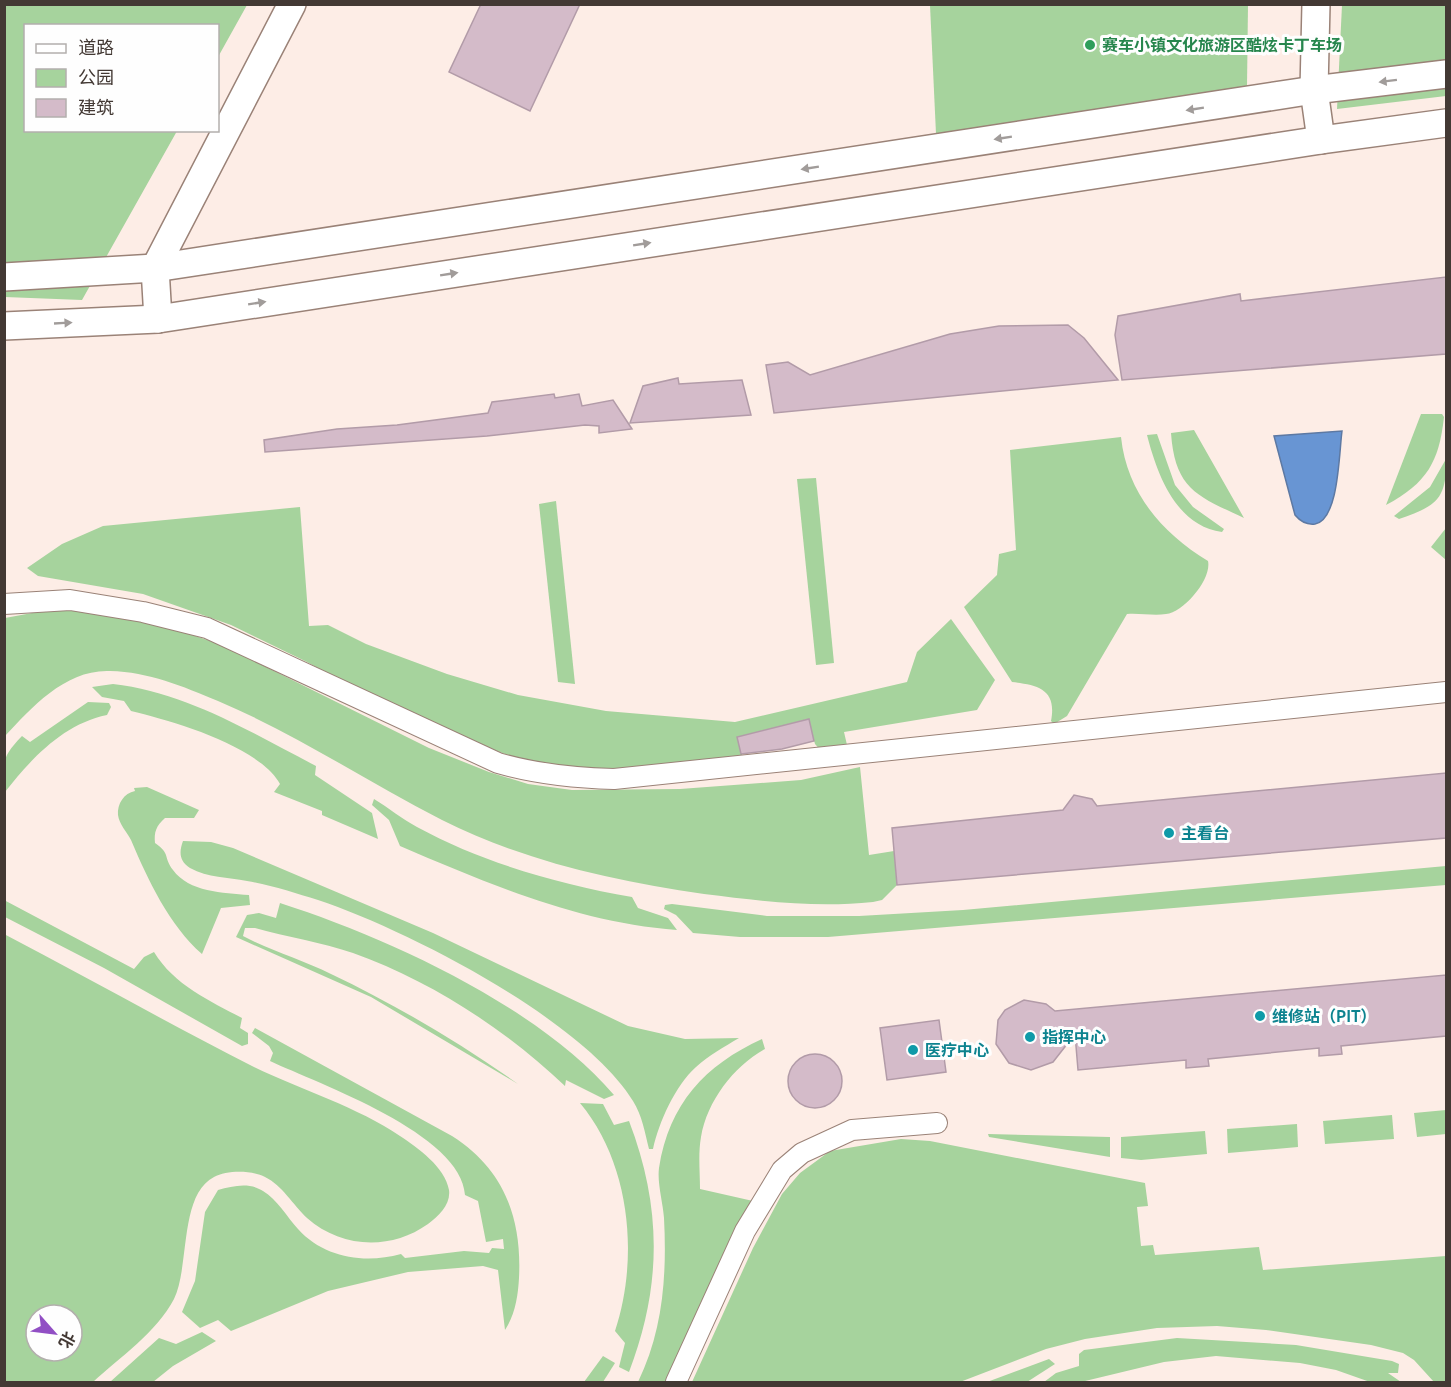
<svg xmlns="http://www.w3.org/2000/svg" width="1451" height="1387" font-family="Ubuntu,'Noto Sans SC',sans-serif">
	<style>
		.green { fill: #a6d39d; fill-rule: evenodd }
		.water { fill: #6895d3; stroke: #5d79a3; stroke-width: 1.5 }
		.building { fill: #d4bbc9; stroke: #b29ba8; stroke-width: 1.5 }
		.lines { fill: none; stroke-linecap: round; stroke-linejoin: round }
		.street-casing { stroke: #9a8277; stroke-width: 22 }
		.secondary-casing { stroke: #9a8277; stroke-width: 30 }
		.street { stroke: #fff; stroke-width: 20 }
		.secondary { stroke: #fff; stroke-width: 27 }
		.oneway { fill: #a19c9a }
		.leisure-dot { fill: #2e9e5b; stroke: #fefefe; stroke-width: 2 }
		.culture-dot { fill: #0f9aa8; stroke: #fefefe; stroke-width: 2 }
		.labels { text-anchor: middle; stroke-width: 6; stroke-linejoin: round; paint-order: stroke }
		.leisure-label { font-size: 16px; font-weight: bold; fill: #27864d; stroke: #fefefe; text-anchor: start }
		.culture-label { font-size: 16px; font-weight: bold; fill: #0d838f; stroke: #fefefe; text-anchor: start }
	</style>
	<rect width="100%" height="100%" fill="#fdede6"/>
	<!-- green -->
	<g class="green">
		<path d="M5,5h242l-29,52v-31h-192v104l151,1 -95,169 -77,-3z"/>
		<path d="M930,5h318l-1,81 -311,48z"/>
		<path d="M1342,5h104v91l-109,13z"/>
		<path d="M1421,414h21l2,3c-5,45 -17,66 -58,88z"/>
		<path d="M1194,430l50,88c-47,-22 -69,-29 -73,-85z"/>
		<path d="M1157,434l18,51 18,22 31,22 -2,3c-46,-6 -65,-58 -75,-97z"/>
		<path d="M1121,437c6,56 41,96 87,124 4,18 -24,51 -42,53 -12,2 -26,-1 -39,0l-60,102 -13,8 -3,-3c6,-31 -12,-36 -39,-39l-48,-75 33,-32 2,-21 17,-4 -6,-100z"/>
		<path d="M1446,459c1,40 -9,47 -47,60l-5,-3 36,-29z"/>
		<path d="M816,478l18,185 -18,2 -19,-186z"/>
		<path d="M556,501l19,183 -17,-2 -19,-178z"/>
		<path d="M300,507l9,119 19,-1 38,19 81,30 71,21 88,16 129,11 172,-40 10,-30 34,-33 44,61 -18,30 -133,22 3,13 -25,7 -7,-8 -7,-25 -70,18 5,22 -68,8 -85,2 -36,-2 -35,-8 -33,-12 -138,-62 -41,-23 -76,-37 -88,-31 -105,-18 -11,-8 35,-24 41,-18z"/>
		<path d="M1446,528v32l-15,-13z"/>
		<path d="M59,608l89,12 74,25 207,103 60,24 39,12 44,6 108,-1 121,-9 59,-13 9,88 25,-4 3,34 -15,15 -9,2c-58,6 -112,-1 -169,-8 -90,-13 -181,-33 -262,-74 -76,-39 -146,-86 -224,-119 -36,-15 -69,-29 -108,-30 -44,-2 -78,36 -105,65v-118z"/>
		<path d="M113,684c73,8 139,49 203,82l-1,9 57,38 6,26 -56,-24v-4l-48,-19 6,-8c-21,-38 -107,-63 -149,-73l-7,-10 -22,-4 -10,-10z"/>
		<path d="M88,702l21,1 2,4 -4,8c-44,9 -76,44 -102,77 -1,-31 -5,-33 17,-56l8,6z"/>
		<path d="M147,787l52,23 -5,8h-29c-9,8 -11,14 -10,25 16,11 8,14 18,27 16,22 50,23 76,25l1,10 -29,3 -19,46c-33,-29 -54,-74 -71,-114 -4,-8 -12,-16 -13,-25 -1,-11 6,-22 17,-24l-1,-3z"/>
		<path d="M374,799c15,9 28,20 43,28 66,36 142,57 215,70l6,11 30,10 9,12c-98,-7 -188,-46 -277,-84l-11,-26 -17,-15z"/>
		<path d="M183,841l28,1 22,6 200,85 195,93 57,13 54,-1c-15,9 -30,17 -43,29 -21,19 -37,55 -43,82h-4c-4,-16 -7,-34 -16,-48 -50,-81 -225,-171 -315,-201 -23,-7 -47,-15 -71,-19 -19,-4 -39,-3 -57,-13 -11,-7 -11,-16 -7,-27z"/>
		<path d="M1446,866v19l-618,52h-88l-47,-4 -17,-18 -12,-6 1,-4 7,-1 95,12h92l104,-6z"/>
		<path d="M4,900l130,69 10,-12 10,-5c20,33 56,49 88,66l-2,10 8,5v11l-6,2 -138,-78 -99,-51z"/>
		<path d="M280,903c109,35 259,104 334,192l-10,4 -38,-19 -1,6c-60,-57 -134,-105 -212,-133 -32,-11 -66,-16 -98,-25h-10l-2,8c28,15 60,24 88,38 65,31 128,68 187,110l-147,-87 -135,-60 11,-22 12,-2 17,5z"/>
		<path d="M4,934c83,43 165,90 248,132 47,23 106,41 148,70 18,12 45,31 49,54 2,14 -10,26 -21,34 -38,27 -87,24 -121,-6 -14,-13 -25,-33 -42,-41 -14,-7 -38,-7 -51,0 -35,18 -24,89 -40,122 -17,33 -55,59 -81,83h-88zM36,1315h36v36h-36z"/>
		<path d="M255,1028l197,108c52,33 70,82 67,142 -1,18 -4,37 -14,52l-7,-60 -15,-4 -75,6 -80,19 -97,40 -13,-11 -18,8 -18,-16 13,-31 10,-69 13,-22c15,-4 31,-8 45,1 14,8 24,26 35,38 26,29 67,35 103,25l4,4 59,-7 25,2 3,-5 12,1 -1,-10 -17,3 -8,-41 -13,-6c-3,-61 -146,-111 -195,-134l3,-8 -4,-7 -17,-13z"/>
		<path d="M762,1039l3,10c-31,17 -58,52 -64,88 -3,17 -1,35 -1,52l53,12 -84,181h-31c25,-51 29,-107 26,-164 -1,-15 -7,-35 -5,-50 10,-64 46,-103 103,-129z"/>
		<path d="M580,1103l23,1 11,21 15,-4c33,86 33,165 0,251l-10,-5 6,-24 -10,-12c24,-72 16,-167 -35,-228z"/>
		<path d="M1446,1110v24l-29,3 -3,-24z"/>
		<path d="M1392,1115l2,24 -69,5 -2,-23z"/>
		<path d="M1297,1124l1,23 -70,6 -1,-24z"/>
		<path d="M1205,1131l2,23 -66,6 -20,-2v-21z"/>
		<path d="M988,1134l122,3v20l-121,-20z"/>
		<path d="M901,1139l29,2 215,42 3,23 -11,1 4,39 12,-1 2,10 104,-8 4,23 183,-14v126h-12l-20,-22 -11,-7 -32,-8 -105,-15 -49,-4 -60,2 -72,11 -39,10 -86,33h-268l61,-134 29,-54 18,-21 30,-22z"/>
		<path d="M202,1332l14,9 -43,25 -20,16h-43l49,-44 17,6z"/>
		<path d="M1177,1338l119,7 96,16 7,3 -1,9h-10l13,9h-31l-34,-12 -36,-7 -84,-7 -52,6 -83,20h-37l12,-9 23,-7v-12l5,-4z"/>
		<path d="M603,1356l12,7 -12,19h-19z"/>
		<path d="M1049,1359l6,5 -28,18h-40z"/>
	</g>
	<!-- water -->
	<path class="water" d="M1342,431c-3,21 -3,89 -27,93 -8,1 -15,-3 -20,-9l-21,-79z"/>
	<!-- building -->
	<g class="building">
		<path d="M481,4h99l-50,107 -81,-39z"/>
		<path d="M1446,277v77l-324,26 -7,-45 3,-19 122,-22 1,7z"/>
		<path d="M1068,325l16,13 34,42 -344,33 -8,-48 22,-3 22,13 140,-41 49,-8z"/>
		<path d="M678,378l1,6 63,-4 9,35 -121,8 13,-37z"/>
		<path d="M554,394l1,4 24,-4 3,12 31,-6 19,29 -33,4v-7l-14,-1 -98,11 -222,16 -1,-12 73,-11 60,-4 91,-12 4,-11z"/>
		<path d="M809,719l5,22 -32,8 -41,5 -4,-17z"/>
		<path d="M1446,773v65l-549,47 -5,-57 171,-18 11,-15 18,4 5,7z"/>
		<path d="M1446,975v61l-105,10 1,8 -23,2v-8l-111,11 1,7 -23,2v-8l-108,10 -3,-36 -22,28 -22,8 -22,-7 -13,-19 2,-24 7,-10 19,-10 22,4 9,7z"/>
		<path d="M939,1020l7,52 -59,8 -7,-52z"/>
		<circle cx="815" cy="1081" r="27"/>
	</g>
	<g class="lines">
		<!-- street casing -->
		<g class="street-casing">
			<g id="street">
				<path d="M4,604l66,-4 73,12 64,16 291,135c38,11 76,15 116,16l832,-87"/>
				<path d="M676,1382l69,-151 37,-61 20,-17 50,-23 85,-7"/>
			</g>
		</g>
		<!-- secondary casing -->
		<g class="secondary-casing">
			<g id="secondary">
				<path d="M1316,4l-2,86 7,50"/>
				<path d="M4,277l151,-9 1159,-178 132,-16"/>
				<path d="M158,319l-3,-51 137,-264"/>
				<path d="M4,326l154,-7 1163,-179 125,-17"/>
			</g>
		</g>
		<!-- street -->
		<use href="#street" class="street"/>
		<!-- secondary -->
		<use href="#secondary" class="secondary"/>
	</g>
	<!-- one-way arrows -->
	<defs><path id="oneway-solid" d="M-6-.8H1V-3.2L6.5 0L1 3.2V.8H-6Z" transform="scale(1.5)"/></defs>
	<g class="oneway">
		<use href="#oneway-solid" transform="translate(1388 81) rotate(173)"/>
		<use href="#oneway-solid" transform="translate(1195 109) rotate(171)"/>
		<use href="#oneway-solid" transform="translate(1003 138) rotate(171)"/>
		<use href="#oneway-solid" transform="translate(810 168) rotate(171)"/>
		<use href="#oneway-solid" transform="translate(642 244) rotate(-9)"/>
		<use href="#oneway-solid" transform="translate(449 274) rotate(-9)"/>
		<use href="#oneway-solid" transform="translate(257 303) rotate(-9)"/>
		<use href="#oneway-solid" transform="translate(63 323) rotate(-3)"/>
	</g>
	<!-- markers -->
	<circle class="leisure-dot" cx="1090" cy="45" r="6"/>
	<g class="culture-dot">
		<circle cx="1169" cy="833" r="6"/>
		<circle cx="1260" cy="1016" r="6"/>
		<circle cx="1030" cy="1037" r="6"/>
		<circle cx="913" cy="1050" r="6"/>
	</g>
	<g class="labels">
		<!-- leisure labels -->
		<g class="leisure-label">
			<text x="1102" y="51">赛车小镇文化旅游区酷炫卡丁车场</text>
		</g>
		<!-- culture labels -->
		<g class="culture-label">
			<text x="1181" y="839">主看台</text>
			<text x="1272" y="1022">维修站（PIT）</text>
			<text x="1042" y="1043">指挥中心</text>
			<text x="925" y="1056">医疗中心</text>
		</g>
	</g>
	<!-- border -->
	<rect width="1451" height="1387" fill="none" stroke="#433934" stroke-width="12"/>
	<!-- legend -->
	<rect x="24" y="24" width="195" height="108" fill="#fefefe" stroke="#b3afad" stroke-width="1.5"/>
	<rect x="36" y="44" width="30" height="9" fill="#ffffff" stroke="#b3afad" stroke-width="1.5"/>
	<text x="78" y="54" font-size="18" fill="#433934">道路</text>
	<rect x="36" y="69" width="30" height="18" fill="#a6d39d" stroke="#b3afad" stroke-width="1.5"/>
	<text x="78" y="84" font-size="18" fill="#433934">公园</text>
	<rect x="36" y="99" width="30" height="18" fill="#d4bbc9" stroke="#b3afad" stroke-width="1.5"/>
	<text x="78" y="114" font-size="18" fill="#433934">建筑</text>
	<!-- north arrow -->
	<g transform="translate(54 1333) rotate(118)"><circle r="28" fill="#fefefe" stroke="#b3afad" stroke-width="1.5"/>
	<path d="M0-4.5L10 22L0 15L-10 22Z" fill="#914fc4"/>
	<text y="-9" font-size="16" font-weight="bold" text-anchor="middle" fill="#433934">北</text>
	</g>
</svg>
